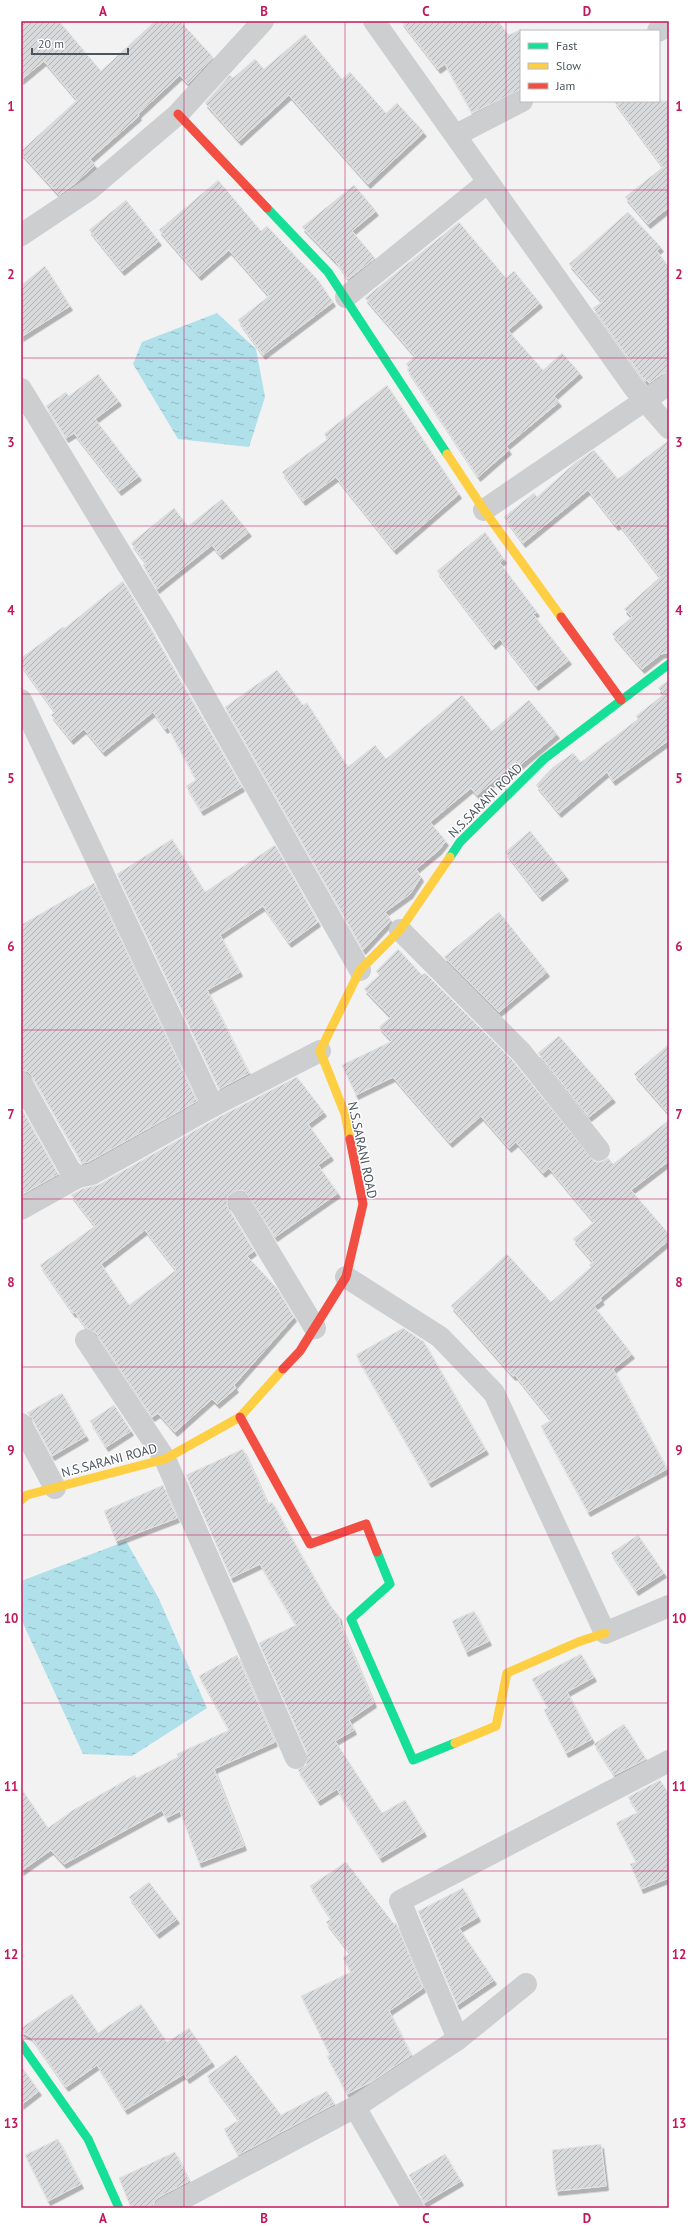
<svg xmlns="http://www.w3.org/2000/svg" width="690" height="2229" font-family="'PT Sans',sans-serif">
	<style>
		.water { fill: url(#water-ripples) }
		.building { fill: url(#building-hatch); stroke: #e4e4e5; fill-rule: evenodd; filter: url(#shadow) }
		.lines { fill: none; stroke-linecap: round; stroke-linejoin: round }
		.street { stroke: #ccced0; stroke-width: 22 }
		.fast { stroke: #16e098; stroke-width: 9 }
		.slow { stroke: #ffcf43; stroke-width: 9 }
		.jam { stroke: #f24e42; stroke-width: 9 }
		.grid { fill: none; stroke: #c2185b; stroke-width: 1; stroke-opacity: 0.55 }
		.labels { text-anchor: middle; stroke-width: 3; stroke-linejoin: round; paint-order: stroke }
		.street-label { font-size: 13px; fill: #4a555e; stroke: #fff }
		.neatline { fill: none; stroke: #c2185b; stroke-width: 1.5 }
		.grid-label { font-size: 13px; text-anchor: middle; font-weight: bold; fill: #c2185b }
	</style>
	<defs>
		<pattern id="water-ripples" width="26" height="14" patternUnits="userSpaceOnUse"><rect width="26" height="14" fill="#b0e0ea"/><path d="M2 4q2-2 4 0t4 0M15 11q2-2 4 0t4 0" fill="none" stroke="#91b8c1"/></pattern>
		<pattern id="building-hatch" width="6" height="6" patternUnits="userSpaceOnUse"><rect width="6" height="6" fill="#d8d9db"/><path d="M-1 1l2-2M0 6l6-6M5 7l2-2" fill="none" stroke="#b1b3b5"/></pattern>
		<filter id="shadow"><feDropShadow dx="2.5" dy="4.5" stdDeviation="0" flood-color="#0004"/></filter>
	</defs>
	<rect width="100%" height="100%" fill="#f2f2f2"/>
	<!-- water -->
	<g class="water">
		<path d="M217,313l39,36 9,48 -16,50 -71,-8 -45,-75 9,-22z"/>
		<path d="M126,1541l32,56 49,111 -75,48 -49,-2 -62,-135v-38z"/>
	</g>
	<!-- building -->
	<g class="building">
		<path d="M21,21h38l42,50 54,-50h25l33,36 -25,27 -8,-9 -42,39 1,2 -49,43 5,6 -22,20 -14,10 -38,-42v-2l56,-51 -33,-39 -23,19z"/>
		<path d="M401,21h97l11,14 12,-6v60l-49,24 -27,-49 -7,5z"/>
		<path d="M305,34l37,45 8,-7 36,41 11,-10 27,29 -56,52 -79,-89 -50,46 -34,-38 25,-28 3,3 22,-19 9,10z"/>
		<path d="M614,101h55v106l-21,17 -23,-27 38,-30z"/>
		<path d="M218,180l43,51 6,-5 51,54 15,22 -70,53 -25,-35 31,-24 -40,-46 -30,26 -40,-46z"/>
		<path d="M354,185l22,26 -24,20 23,27 -27,21 -11,-16 -35,-36z"/>
		<path d="M126,200l33,41 -37,30 -33,-41z"/>
		<path d="M628,212l33,35 -4,4 12,16v105l-7,2 -13,9 -2,-3 -2,1 -52,-73 9,-6 -33,-38z"/>
		<path d="M459,222l47,56 8,-7 26,32 -32,27 35,40 19,-17 18,20 -26,23 5,6 -53,44 3,4 -31,27 -71,-108 2,-1 -3,-4 9,-8 -50,-58z"/>
		<path d="M45,266l25,40 -49,31v-52z"/>
		<path d="M98,374l21,27 -24,18 44,57 -20,15 -45,-58 -8,5 -20,-32 20,-14 3,4z"/>
		<path d="M387,385l72,109 -65,56 -58,-73 -33,24 -21,-29 46,-33 -4,-5z"/>
		<path d="M669,440v212l-8,2 -19,15 -30,-35 20,-17 -8,-8 36,-32 -41,-53 -3,2 -28,-36 -65,53 -19,-26 30,-24 3,4 38,-34 19,-13 24,29z"/>
		<path d="M222,499l27,33 -29,23 -8,-10 -55,44 -14,-24 3,-2 -15,-20 43,-35 14,18z"/>
		<path d="M485,532l19,27 -4,4 37,49 -4,2 36,46 -33,26 -36,-47 -7,6 -56,-74z"/>
		<path d="M123,581l119,206 -41,24 -15,-25 10,-6 -28,-53 -3,2 -12,-17 -50,40 -19,-23 -13,11 -20,-25 4,-3 -34,-47v-7l42,-31 2,1z"/>
		<path d="M277,670l26,35 4,-2 41,64 27,-22 11,14 76,-64 30,36 37,-31 28,34 -37,31 -3,-4 -40,34 -6,-7 -41,34 16,19 -7,9 -23,19 5,8 -11,17 -25,18 6,8 -28,30 -138,-243z"/>
		<path d="M669,680v60l-56,41 -6,-9 -48,41 -23,-28 16,-17 21,-15 8,9 57,-43 -2,-3 28,-22 -6,-6z"/>
		<path d="M530,831l36,45 -26,21 -35,-45z"/>
		<path d="M172,839l33,53 70,-47 43,77 -29,21 -26,-37 -43,29 20,37 -33,18 42,83 -30,16 -102,-215z"/>
		<path d="M94,883l103,218 -109,61 -6,1 -50,-87 -5,-5 -6,-1v-145z"/>
		<path d="M499,912l48,60 -48,40 -55,-55z"/>
		<path d="M398,949l24,26 3,-2 88,88 81,100 7,1 7,-4 5,6 56,-44v41l-38,29 38,44v6l-69,58 2,2 -8,6 38,48 -19,15 54,100 -79,43 -47,-86 10,-6 -36,-45 -2,1 -62,-70 56,-52 44,48 40,-35 -2,-2 4,-3 -20,-23 21,-17 -45,-54 -6,5 -27,-31 -7,6 -28,-32 -31,27 -57,-66 -37,18 -14,-30 50,-24 -13,-14 12,-10 -27,-28 15,-14 -3,-4z"/>
		<path d="M559,1036l54,62 -24,19 -51,-64z"/>
		<path d="M669,1044v70l-35,-40z"/>
		<path d="M297,1077l27,35 -16,12 23,32 -13,9 20,28 -63,44 -30,-46 -7,-1 -10,6 -1,6 1,6 26,43 -7,5 29,31 18,30 -60,68 2,3 -19,16 -5,-5 -37,33 -17,-19 -6,4 -56,-84 -10,-5 -11,-16 -2,1 -33,-48 55,-39 -24,-31 11,-6 16,-4 121,-68zM145,1230l31,40 -47,35 -28,-41z"/>
		<path d="M21,1108l37,66 -37,21z"/>
		<path d="M403,1328l21,14 62,108 -57,33 -73,-128z"/>
		<path d="M62,1393l24,43 -34,20 -20,-38 -5,-5z"/>
		<path d="M114,1405l17,26 -25,16 -16,-26z"/>
		<path d="M243,1449l25,55 4,-2 24,44 35,61 8,9 1,8 34,79 -25,17 5,10 -19,11 47,72 23,-13 19,32 -44,26 -43,-69 -19,12 -20,-31 8,-5 1,-12 -48,-110 37,-18 -36,-61 -29,14 -45,-103z"/>
		<path d="M163,1485l14,33 -61,23 -12,-30z"/>
		<path d="M638,1535l26,38 -28,18 -25,-38z"/>
		<path d="M474,1611l15,30 -23,11 -14,-31z"/>
		<path d="M581,1654l13,23 -27,15 25,47 -26,14 -22,-43 4,-2 -16,-29z"/>
		<path d="M237,1655l38,87 -61,27 30,77 -45,17 -19,-52 -14,7 -4,-8 -98,54 -13,-14 -30,21v-83l27,40 25,-18 62,-35 1,3 42,-21 -1,-3 52,-24 -30,-54z"/>
		<path d="M624,1724l22,35 -32,16 -20,-31z"/>
		<path d="M660,1780l9,14v84l-28,11 -11,-25 6,-2 -20,-39 22,-11 -10,-15z"/>
		<path d="M346,1862l48,62 2,-1 27,65 -34,23 22,44 -40,27 -24,12 -20,-38 3,-1 -29,-59 50,-24 -8,-14 7,-5 -24,-31 5,-3 -21,-33z"/>
		<path d="M149,1882l28,37 -20,15 -28,-37z"/>
		<path d="M463,1888l15,29 -19,11 35,52 -37,25 -39,-94z"/>
		<path d="M72,1994l26,39 43,-29 26,38 22,-14 23,34 -25,17 -3,-5 -59,36 -28,-45 -31,22 -35,-50 -10,-5v-4z"/>
		<path d="M236,2055l45,60 46,-24 7,13 -96,51 -14,-26 15,-9 -32,-44z"/>
		<path d="M21,2066l18,25 -18,14z"/>
		<path d="M58,2139l23,45 -33,17 -23,-46z"/>
		<path d="M601,2144l5,42 -50,5 -4,-41z"/>
		<path d="M175,2152l14,29 -30,16 -5,5 -1,6h-22l-12,-30z"/>
		<path d="M445,2154l16,27 -37,22 -15,-28z"/>
	</g>
	<g class="lines">
		<!-- street -->
		<g class="street">
			<path d="M374,21l261,368 34,39"/>
			<path d="M658,31l11,-6"/>
			<path d="M456,135l66,-34"/>
			<path d="M21,235l69,-46 88,-75 85,-93"/>
			<path d="M346,297l142,-115"/>
			<path d="M21,389l142,234 197,347"/>
			<path d="M484,510l185,-126"/>
			<path d="M21,700l192,406"/>
			<path d="M400,930l122,123 77,97"/>
			<path d="M21,1082l49,88 8,7 14,-3 121,-68 107,-55"/>
			<path d="M239,1202l76,126"/>
			<path d="M21,1209l57,-32"/>
			<path d="M346,1277l94,60 54,56 111,240 64,-27"/>
			<path d="M86,1340l79,119 131,299"/>
			<path d="M21,1424l34,64"/>
			<path d="M458,2039l-58,-138 269,-140"/>
			<path d="M355,2107l103,-68 68,-55"/>
			<path d="M165,2208l190,-101 58,101"/>
		</g>
		<!-- fast -->
		<g class="fast">
			<path d="M267,208l61,64 119,182"/>
			<path d="M450,857l10,-15 84,-83 125,-95"/>
			<path d="M377,1552l13,32 -39,35 62,141 42,-17"/>
			<path d="M21,2044l67,95 31,69"/>
		</g>
		<!-- slow -->
		<g class="slow">
			<path d="M447,454l37,56 77,107"/>
			<path d="M350,1139l-5,-25 -25,-63 40,-81 40,-40 50,-73"/>
			<path d="M21,1500l6,-5 138,-36 75,-42 43,-48"/>
			<path d="M455,1743l41,-17 11,-53 71,-31 27,-9"/>
		</g>
		<!-- jam -->
		<g class="jam">
			<path d="M178,114l89,94"/>
			<path d="M561,617l60,83"/>
			<path d="M283,1369l17,-18 46,-74 17,-73 -13,-65"/>
			<path d="M240,1417l70,127 56,-20 11,28"/>
		</g>
	</g>
	<!-- grid -->
	<path class="grid" d="M184,21v2187M345,21v2187M506,21v2187M21,190h648M21,358h648M21,526h648M21,694h648M21,862h648M21,1030h648M21,1199h648M21,1367h648M21,1535h648M21,1703h648M21,1871h648M21,2039h648"/>
	<g class="labels">
		<!-- street labels -->
		<g class="street-label">
			<text transform="translate(485 800) rotate(-45)" y="5">N.S.SARANI ROAD</text>
			<text transform="translate(363 1150) rotate(78)" y="5">N.S.SARANI ROAD</text>
			<text transform="translate(109 1460) rotate(-15)" y="5">N.S.SARANI ROAD</text>
		</g>
	</g>
	<!-- border -->
	<rect width="690" height="2229" fill="none" stroke="#ffffff" stroke-width="44"/>
	<!-- legend -->
	<rect x="520" y="30" width="140" height="72" fill="#ffffff" stroke="#b7bbbf"/>
	<rect x="528" y="43" width="20" height="6" fill="#16e098" stroke="#b7bbbf"/>
	<text x="556" y="50" font-size="12" fill="#4a555e">Fast</text>
	<rect x="528" y="63" width="20" height="6" fill="#ffcf43" stroke="#b7bbbf"/>
	<text x="556" y="70" font-size="12" fill="#4a555e">Slow</text>
	<rect x="528" y="83" width="20" height="6" fill="#f24e42" stroke="#b7bbbf"/>
	<text x="556" y="90" font-size="12" fill="#4a555e">Jam</text>
	<!-- scale -->
	<path d="M32 48v6h96v-6" fill="none" stroke="#4a555e" stroke-width="2"/>
	<text x="38" y="48" font-size="12" fill="#4a555e" stroke="#ffffff" stroke-width="3" paint-order="stroke">20 m</text>
	<rect x="22" y="22" width="646" height="2185" class="neatline"/>
	<g class="grid-label">
		<text x="103" y="16">A</text>
		<text x="264" y="16">B</text>
		<text x="426" y="16">C</text>
		<text x="587" y="16">D</text>
		<text x="11" y="111">1</text>
		<text x="679" y="111">1</text>
		<text x="11" y="279">2</text>
		<text x="679" y="279">2</text>
		<text x="11" y="447">3</text>
		<text x="679" y="447">3</text>
		<text x="11" y="615">4</text>
		<text x="679" y="615">4</text>
		<text x="11" y="783">5</text>
		<text x="679" y="783">5</text>
		<text x="11" y="951">6</text>
		<text x="679" y="951">6</text>
		<text x="11" y="1119">7</text>
		<text x="679" y="1119">7</text>
		<text x="11" y="1287">8</text>
		<text x="679" y="1287">8</text>
		<text x="11" y="1455">9</text>
		<text x="679" y="1455">9</text>
		<text x="11" y="1623">10</text>
		<text x="679" y="1623">10</text>
		<text x="11" y="1791">11</text>
		<text x="679" y="1791">11</text>
		<text x="11" y="1959">12</text>
		<text x="679" y="1959">12</text>
		<text x="11" y="2128">13</text>
		<text x="679" y="2128">13</text>
		<text x="103" y="2223">A</text>
		<text x="264" y="2223">B</text>
		<text x="426" y="2223">C</text>
		<text x="587" y="2223">D</text>
	</g>
</svg>
